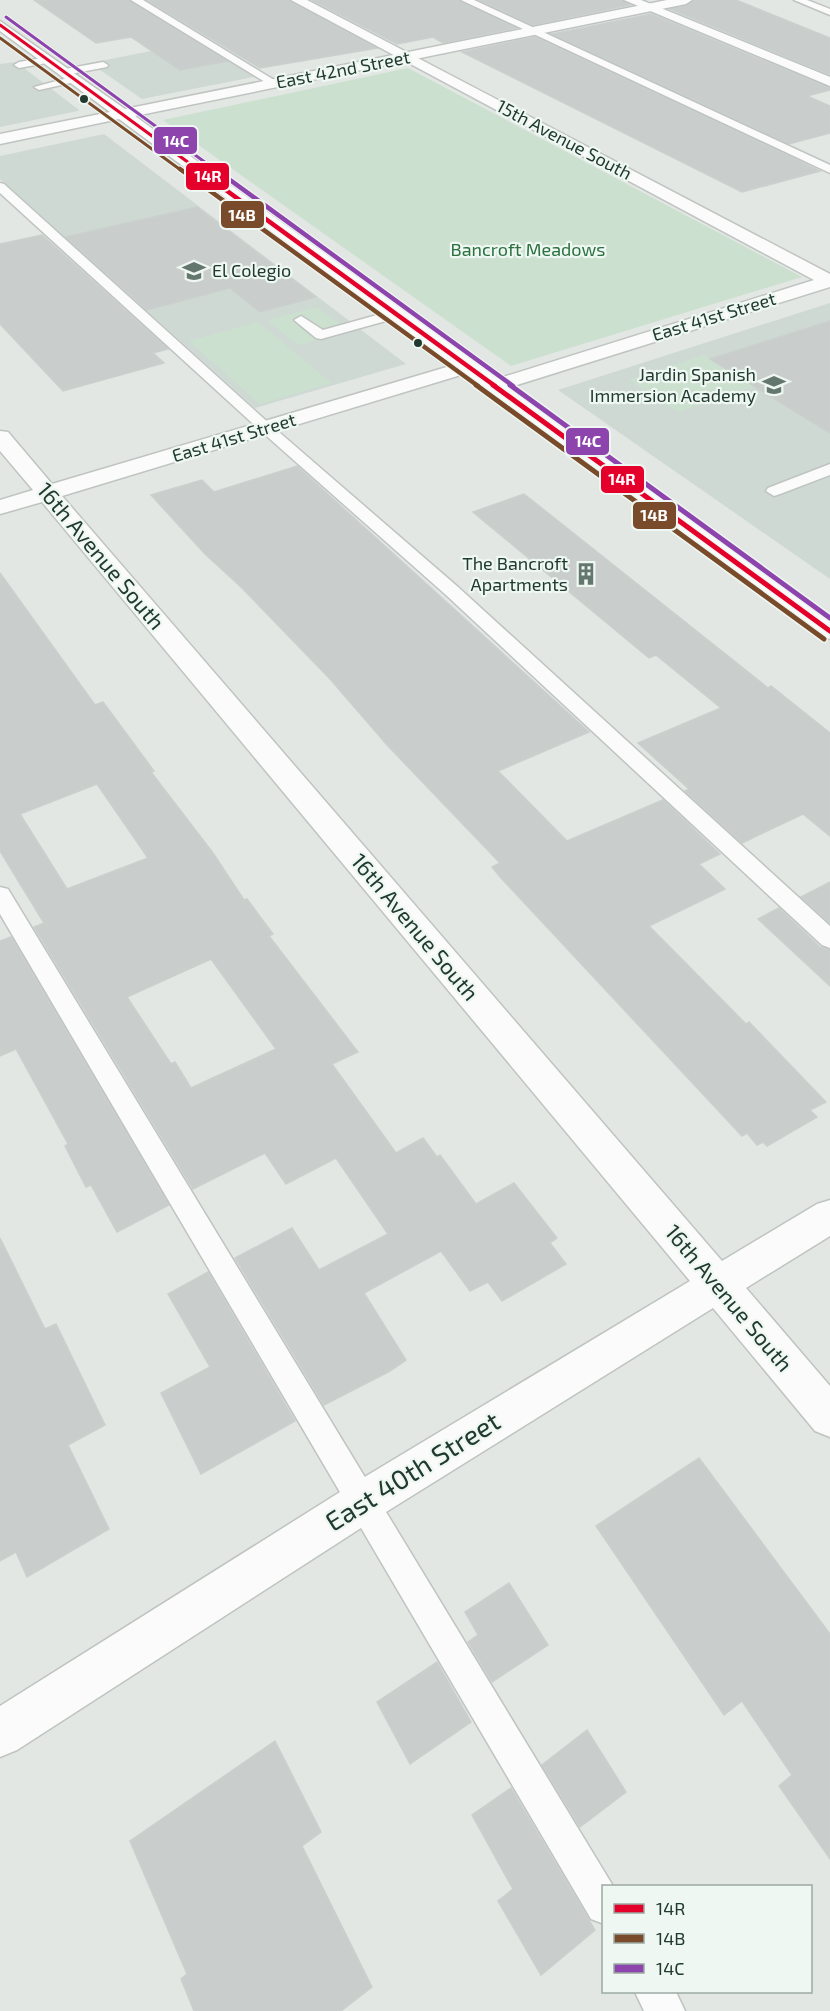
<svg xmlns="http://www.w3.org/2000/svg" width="830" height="2011" font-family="'Exo 2',sans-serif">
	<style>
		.built { fill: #cfd9d4 }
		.green { fill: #cbe0cf }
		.building { fill: #c9cecc; stroke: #cad0cd; stroke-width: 1.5; fill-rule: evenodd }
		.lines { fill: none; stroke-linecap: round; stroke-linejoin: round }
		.service-casing { stroke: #bfc4c1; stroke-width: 3 }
		.minor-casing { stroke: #bfc4c1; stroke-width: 3 }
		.tertiary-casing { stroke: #bfc4c1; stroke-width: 3 }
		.service { fill: #fbfbfb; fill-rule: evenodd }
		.minor { fill: #fbfbfb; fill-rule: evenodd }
		.tertiary { fill: #fbfbfb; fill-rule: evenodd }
		.bus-1-far2-casing { stroke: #eff7f2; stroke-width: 5 }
		.bus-1-far1-casing { stroke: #eff7f2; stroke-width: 7 }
		.bus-1-casing { stroke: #eff7f2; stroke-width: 8 }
		.bus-2-far2-casing { stroke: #eff7f2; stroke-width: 5 }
		.bus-2-far1-casing { stroke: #eff7f2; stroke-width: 7 }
		.bus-2-casing { stroke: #eff7f2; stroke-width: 8 }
		.bus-3-far2-casing { stroke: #eff7f2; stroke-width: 5 }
		.bus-3-far1-casing { stroke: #eff7f2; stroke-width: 7 }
		.bus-3-casing { stroke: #eff7f2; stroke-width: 8 }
		.bus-1-far2 { stroke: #e4002b; stroke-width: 3 }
		.bus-1-far1 { stroke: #e4002b; stroke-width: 4.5 }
		.bus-1 { stroke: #e4002b; stroke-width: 5 }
		.bus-2-far2 { stroke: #7a4b2a; stroke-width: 3 }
		.bus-2-far1 { stroke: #7a4b2a; stroke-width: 4.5 }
		.bus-2 { stroke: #7a4b2a; stroke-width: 5 }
		.bus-3-far2 { stroke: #8e44ad; stroke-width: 3 }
		.bus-3-far1 { stroke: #8e44ad; stroke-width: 4.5 }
		.bus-3 { stroke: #8e44ad; stroke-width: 5 }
		.bus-dot { fill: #203a30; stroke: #eff7f2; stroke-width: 2 }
		.labels { text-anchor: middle; stroke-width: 4.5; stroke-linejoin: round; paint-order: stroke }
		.far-street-label { font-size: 18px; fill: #203a30; stroke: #eff7f2 }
		.far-park-label { font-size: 18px; fill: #2b703f; stroke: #eff7f2 }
		.far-poi-label { font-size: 18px; fill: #203a30; stroke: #eff7f2; text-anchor: end }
		.street-label { font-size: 22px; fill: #203a30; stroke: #eff7f2 }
		.near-street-label { font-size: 27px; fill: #203a30; stroke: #eff7f2 }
		.line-badge { stroke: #eff7f2; stroke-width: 2 }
		.badge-label { font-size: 16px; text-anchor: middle; font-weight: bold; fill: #fff }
	</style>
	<rect width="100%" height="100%" fill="#e2e7e4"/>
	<!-- built -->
	<g class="built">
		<path d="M202,41l57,35 -117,23 -52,-36z"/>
		<path d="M16,62l63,48 -1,1 -78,16v-63z"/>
		<path d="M104,134l302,230 -151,44 -255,-229v-23z"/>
		<path d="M830,303v276l-272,-189z"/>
	</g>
	<!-- green -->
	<g class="green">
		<path d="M408,68l394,209 -291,89 -348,-246z"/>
		<path d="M317,307l32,24 -51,14 -31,-25z"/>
		<path d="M258,322l73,61 -71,21 -71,-63z"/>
		<path d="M704,355l50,31 -76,26 -49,-32z"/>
	</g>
	<!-- building -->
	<g class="building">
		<path d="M34,0h95l98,61 -47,9 -49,-33 -35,6z"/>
		<path d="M147,0h142l88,48 -117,20z"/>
		<path d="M312,0h147l57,28 -73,15 -10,-6 -36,7z"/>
		<path d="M479,0h143l8,5 -97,20z"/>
		<path d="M694,0h42l94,38v37l-160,-66 16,-3z"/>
		<path d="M651,14l179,74v2l-23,6 23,10v27l-41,11 -237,-110z"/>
		<path d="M535,37l250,117 35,17 -78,21 -280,-140z"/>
		<path d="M197,207l119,90 -56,15 -30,-24 -83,22 -81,-73z"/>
		<path d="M42,235l126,114 -15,4 11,10 -101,28 -63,-67v-80z"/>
		<path d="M830,321v112l-120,-74z"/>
		<path d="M297,466l292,266 -91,39 69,70 96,-41 57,54 -21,10 26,25 -76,37 97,98 3,-2 77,80 -16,8 7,7 -50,29 -4,-4 -6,3 -10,-12 -5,3 -241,-258 -9,-11 8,-4 -112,-117 -58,-67 -89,-92 -36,-33 -54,-59 51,-15 12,12z"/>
		<path d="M524,494l244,194 3,-2 59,47v103l-27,-22 -61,29 -57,-52 4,-2 -51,-46 83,-35 -65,-53 -7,3 -176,-146z"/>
		<path d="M0,573l95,132 8,-3 51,69 -3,1 62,81 31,47 3,-1 26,35 -4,2 89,116 -26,12 64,89 27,-15 14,19 3,-2 36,49 38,-21 43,55 -7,5 16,21 -64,37 -14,-19 -18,9 -29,-40 -77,42 42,67 -16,11 -66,34 -89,-147 57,-30 27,42 69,-36 -52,-76 -50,26 -21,-31 -72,36 -159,-262 10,-4 -44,-72zM97,784l51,74 -81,31 -47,-75zM211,959l65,90 -85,39 -16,-26 -4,2 -44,-67z"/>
		<path d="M830,882v41l-29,-26z"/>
		<path d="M779,908l41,39 10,3v36l-72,-67z"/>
		<path d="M11,937l158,268 -52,27 -26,-47 -5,2 -21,-41 3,-2 -52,-95 -16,7v-115z"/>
		<path d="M0,1238l45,91 11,-5 49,101 -37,20 41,84 -82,48 -11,-25 -16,9z"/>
		<path d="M208,1272l87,149 -94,53 -40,-81 49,-26 -42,-73z"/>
		<path d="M699,1458l131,176v225l-51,-73 13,-11 -50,-74 -18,14 -128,-189z"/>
		<path d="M509,1583l39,62 -56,37 -24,-40 10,-7 -13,-23z"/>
		<path d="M437,1662l34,60 -61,42 -33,-62z"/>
		<path d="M587,1730l39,62 -46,35 -38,-62z"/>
		<path d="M275,1741l46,91 -19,14 70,141 -31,24h-147l-13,-32 6,-5 -57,-133z"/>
		<path d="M511,1788l84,142 -54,45 -43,-74 15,-12 -41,-74z"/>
	</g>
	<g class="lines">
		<!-- service casing -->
		<g class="service-casing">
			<g id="service">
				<path d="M131,0h12l136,83 -9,2z"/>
				<path d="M461,0h13l356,165v8z"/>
				<path d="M794,0h13l23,9v6z"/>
				<path d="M48,57l4,1v4l-33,6 -5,-3 5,-3z"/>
				<path d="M103,62l5,3 -1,2 -42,8 -5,-3 5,-3z"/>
				<path d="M75,76l4,1v4l-40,9 -5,-3z"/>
				<path d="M0,183l4,1 268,242 186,161 372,339v22l-8,-3 -376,-350 -184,-163 -262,-239z"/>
				<path d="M395,310l7,4 -2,3 -79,22 -5,-1 -22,-18 7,-4 22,14z"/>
				<path d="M830,464v11l-50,19 -6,2 -8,-5 2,-3z"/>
				<path d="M0,887l8,2 605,997h-9v38l-13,-5 -591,-1005z"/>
				<path d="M635,1992h41l9,19h-41z"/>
			</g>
		</g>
		<!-- minor casing -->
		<g class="minor-casing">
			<g id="minor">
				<path d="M291,0h16l523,274v13l-329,103 -7,2 -7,-2 -3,-4 3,-4 327,-102z"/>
				<path d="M624,0h17l189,77v9z"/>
				<path d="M467,361l7,2 3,4 -3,4 -412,125 660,765 95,-57 13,-4v36l-84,52 84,98v51l-15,-6 -102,-123 -335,209 -361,233 -17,7v-51l348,-219 342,-206 -648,-779 -42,12v-14l33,-10 -33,-39v-20l8,1 44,52z"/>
			</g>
		</g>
		<!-- tertiary casing -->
		<g class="tertiary-casing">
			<path id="tertiary" d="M667,0h25l-6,4 -551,112 695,503v20l-9,-3 -702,-517 -119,25v-10l110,-22 -110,-81v-10l125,88z"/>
		</g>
		<!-- service -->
		<use href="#service" class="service"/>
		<!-- minor -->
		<use href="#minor" class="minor"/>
		<!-- tertiary -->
		<use href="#tertiary" class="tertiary"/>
		<!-- bus-1-far2 casing -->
		<g class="bus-1-far2-casing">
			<path id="bus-1-far2" d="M0,25l200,146"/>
		</g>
		<!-- bus-1-far1 casing -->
		<g class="bus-1-far1-casing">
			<path id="bus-1-far1" d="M197,169l298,217"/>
		</g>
		<!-- bus-1 casing -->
		<g class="bus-1-casing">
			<path id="bus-1" d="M493,385l337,246"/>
		</g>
		<!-- bus-2-far2 casing -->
		<g class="bus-2-far2-casing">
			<path id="bus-2-far2" d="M0,38l182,133"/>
		</g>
		<!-- bus-2-far1 casing -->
		<g class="bus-2-far1-casing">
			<path id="bus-2-far1" d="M180,169l298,217"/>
		</g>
		<!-- bus-2 casing -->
		<g class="bus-2-casing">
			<path id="bus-2" d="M476,385l348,254"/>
		</g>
		<!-- bus-3-far2 casing -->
		<g class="bus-3-far2-casing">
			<path id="bus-3-far2" d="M6,17l211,154"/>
		</g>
		<!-- bus-3-far1 casing -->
		<g class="bus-3-far1-casing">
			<path id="bus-3-far1" d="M215,169l298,217"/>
		</g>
		<!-- bus-3 casing -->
		<g class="bus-3-casing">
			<path id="bus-3" d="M510,385l320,233"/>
		</g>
		<!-- bus-1-far2 -->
		<use href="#bus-1-far2" class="bus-1-far2"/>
		<!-- bus-1-far1 -->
		<use href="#bus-1-far1" class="bus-1-far1"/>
		<!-- bus-1 -->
		<use href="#bus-1" class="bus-1"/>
		<!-- bus-2-far2 -->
		<use href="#bus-2-far2" class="bus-2-far2"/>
		<!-- bus-2-far1 -->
		<use href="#bus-2-far1" class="bus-2-far1"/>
		<!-- bus-2 -->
		<use href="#bus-2" class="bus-2"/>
		<!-- bus-3-far2 -->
		<use href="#bus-3-far2" class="bus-3-far2"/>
		<!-- bus-3-far1 -->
		<use href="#bus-3-far1" class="bus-3-far1"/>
		<!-- bus-3 -->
		<use href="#bus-3" class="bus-3"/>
	</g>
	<!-- icons -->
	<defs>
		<g id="school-bare" transform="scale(1.8)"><path d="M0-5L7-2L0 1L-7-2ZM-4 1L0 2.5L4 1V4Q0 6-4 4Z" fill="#64776f" stroke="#eff7f2" stroke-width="2.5" paint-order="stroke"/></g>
		<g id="building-bare" transform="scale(1.8)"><path d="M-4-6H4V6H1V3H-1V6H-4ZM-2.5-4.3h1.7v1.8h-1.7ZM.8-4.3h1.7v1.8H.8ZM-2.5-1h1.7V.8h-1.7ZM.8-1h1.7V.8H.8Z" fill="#64776f" stroke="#eff7f2" stroke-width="2.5" paint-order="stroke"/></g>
	</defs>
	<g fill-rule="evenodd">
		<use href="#school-bare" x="194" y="271"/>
		<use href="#school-bare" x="774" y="385"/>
		<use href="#building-bare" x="586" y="574"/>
	</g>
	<!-- markers -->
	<g class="bus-dot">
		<circle cx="84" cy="99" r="5"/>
		<circle cx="418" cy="343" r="5"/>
	</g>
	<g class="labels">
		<!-- far-street labels -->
		<g class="far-street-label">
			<text transform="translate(343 70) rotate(-11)" y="6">East 42nd Street</text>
			<text transform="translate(564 140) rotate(28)" y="6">15th Avenue South</text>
			<text transform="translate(714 317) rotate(-17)" y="6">East 41st Street</text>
			<text transform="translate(234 438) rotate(-17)" y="6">East 41st Street</text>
		</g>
		<!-- far-park labels -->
		<g class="far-park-label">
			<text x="528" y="256">Bancroft Meadows</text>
		</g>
		<!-- far-poi labels -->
		<g class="far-poi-label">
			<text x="212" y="277" text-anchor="start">El Colegio</text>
			<text x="756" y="381">Jardin Spanish<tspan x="756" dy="21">Immersion Academy</tspan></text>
			<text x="568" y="570">The Bancroft<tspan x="568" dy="21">Apartments</tspan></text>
		</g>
		<!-- street labels -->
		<g class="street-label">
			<text transform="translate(101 556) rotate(50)" y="8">16th Avenue South</text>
			<text transform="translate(415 927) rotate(50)" y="8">16th Avenue South</text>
			<text transform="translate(729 1298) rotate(50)" y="8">16th Avenue South</text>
		</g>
		<!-- near-street labels -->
		<g class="near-street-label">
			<text transform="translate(413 1472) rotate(-32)" y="9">East 40th Street</text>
		</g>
	</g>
	<g class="line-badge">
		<rect x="153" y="126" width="45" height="29" rx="6" fill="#8e44ad"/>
		<rect x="185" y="162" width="45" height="29" rx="6" fill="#e4002b"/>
		<rect x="220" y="200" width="45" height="29" rx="6" fill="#7a4b2a"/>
		<rect x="565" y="427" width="45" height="29" rx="6" fill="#8e44ad"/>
		<rect x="600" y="465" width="45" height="29" rx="6" fill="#e4002b"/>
		<rect x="632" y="501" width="45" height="29" rx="6" fill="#7a4b2a"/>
	</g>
	<g class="badge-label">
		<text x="176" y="147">14C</text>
		<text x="208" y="182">14R</text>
		<text x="242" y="221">14B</text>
		<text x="588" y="447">14C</text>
		<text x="622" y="485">14R</text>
		<text x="654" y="521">14B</text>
	</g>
	<!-- legend -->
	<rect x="602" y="1885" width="210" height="108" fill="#eff7f2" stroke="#9caba4" stroke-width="1.5"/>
	<rect x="614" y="1904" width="30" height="9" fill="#e4002b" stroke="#9caba4" stroke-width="1.5"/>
	<text x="656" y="1915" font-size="18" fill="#203a30">14R</text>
	<rect x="614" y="1934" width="30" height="9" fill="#7a4b2a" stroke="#9caba4" stroke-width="1.5"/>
	<text x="656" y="1945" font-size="18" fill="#203a30">14B</text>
	<rect x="614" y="1964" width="30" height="9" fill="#8e44ad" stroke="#9caba4" stroke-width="1.5"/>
	<text x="656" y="1975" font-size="18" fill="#203a30">14C</text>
</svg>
